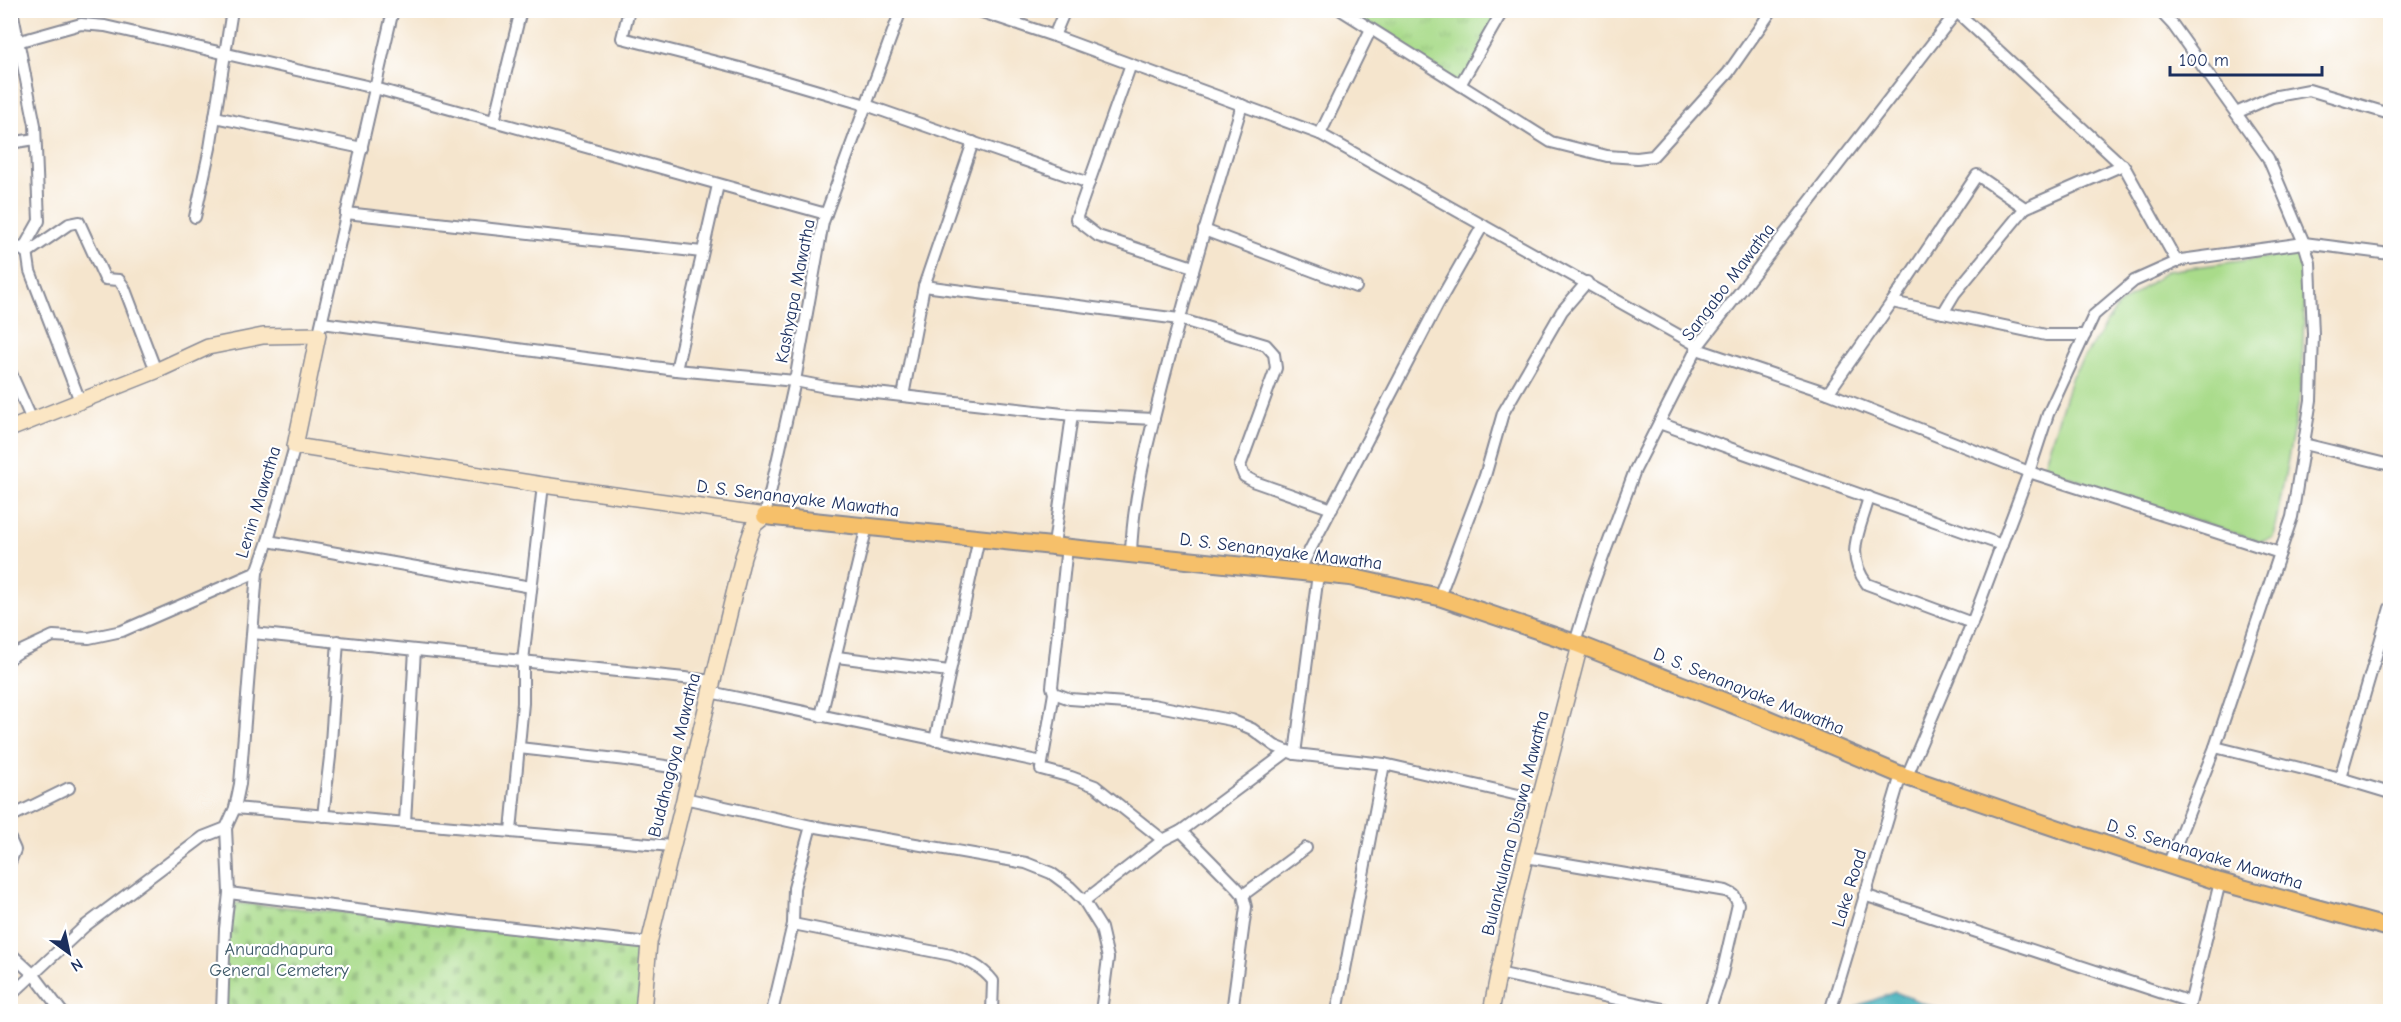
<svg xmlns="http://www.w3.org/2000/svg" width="2401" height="1022" font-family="'Comic Neue',sans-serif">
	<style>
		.grass { fill: url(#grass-tufts); stroke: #628574; stroke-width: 1.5 }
		.cemetery { fill: url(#cemetery-stones); stroke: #628574; stroke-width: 1.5 }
		.pitch { fill: #a9db8a; stroke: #628574; stroke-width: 1.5 }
		.water { fill: #3daeb8; stroke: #2c6e8b; stroke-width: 1.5 }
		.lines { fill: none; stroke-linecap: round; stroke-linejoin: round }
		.street-casing { stroke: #888a96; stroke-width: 14 }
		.secondary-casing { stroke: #888a96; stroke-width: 18 }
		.primary-casing { stroke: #888a96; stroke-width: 20 }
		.street { stroke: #fff; stroke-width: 10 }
		.secondary { stroke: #fbe6c4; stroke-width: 15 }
		.primary { stroke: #f6c06b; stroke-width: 16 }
		.labels { text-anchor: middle; stroke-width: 4.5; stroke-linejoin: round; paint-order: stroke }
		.street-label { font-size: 18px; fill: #1b2f5e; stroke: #fff }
		.park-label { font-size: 18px; fill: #3e5a69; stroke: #fff }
	</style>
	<defs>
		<pattern id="grass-tufts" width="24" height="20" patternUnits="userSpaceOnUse" patternTransform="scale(1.5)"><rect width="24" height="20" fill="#a9db8a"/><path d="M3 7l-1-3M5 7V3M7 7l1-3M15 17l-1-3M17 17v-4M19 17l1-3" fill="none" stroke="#91bc7a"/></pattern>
		<pattern id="cemetery-stones" width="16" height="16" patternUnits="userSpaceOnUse" patternTransform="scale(1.5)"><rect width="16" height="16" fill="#a9db8a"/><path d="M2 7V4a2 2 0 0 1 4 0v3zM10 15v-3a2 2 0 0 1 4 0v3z" fill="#91bc7a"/></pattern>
	</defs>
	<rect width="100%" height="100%" fill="#fff"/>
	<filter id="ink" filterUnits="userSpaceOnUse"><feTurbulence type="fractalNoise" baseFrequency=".0167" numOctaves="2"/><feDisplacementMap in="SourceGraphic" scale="12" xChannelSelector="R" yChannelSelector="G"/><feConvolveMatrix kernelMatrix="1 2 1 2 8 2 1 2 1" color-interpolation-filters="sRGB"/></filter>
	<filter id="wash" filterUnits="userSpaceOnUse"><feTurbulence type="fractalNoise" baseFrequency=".008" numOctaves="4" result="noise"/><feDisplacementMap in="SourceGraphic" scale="24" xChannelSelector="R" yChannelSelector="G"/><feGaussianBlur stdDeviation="1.35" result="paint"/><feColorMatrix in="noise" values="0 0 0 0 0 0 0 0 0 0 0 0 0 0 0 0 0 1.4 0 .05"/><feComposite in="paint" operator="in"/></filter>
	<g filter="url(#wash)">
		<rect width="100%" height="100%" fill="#f5e5cd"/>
		<!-- grass -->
		<path class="grass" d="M1341,11h163l-44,74z"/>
		<!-- cemetery -->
		<path class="cemetery" d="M225,902l252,22 172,19 -6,68 -422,1z"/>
		<!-- pitch -->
		<path class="pitch" d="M2298,253l7,37 -4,100 -28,148 -13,4 -217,-74 29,-92 45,-69 50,-36z"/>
		<!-- water -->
		<path class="water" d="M1895,992l49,19h-89l2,-5z"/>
	</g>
	<g filter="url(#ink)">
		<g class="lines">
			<!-- street casing -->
			<g class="street-casing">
				<g id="street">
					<path d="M12,10l23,115 4,96 -13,23 4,27 50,130"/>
					<path d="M629,10l-7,28 118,30 126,37 223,78"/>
					<path d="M976,10l78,26 266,98 378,212"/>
					<path d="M1341,10l210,132 56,14 30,2 16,-2 75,-83 44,-63"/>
					<path d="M2159,10l14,15 95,133 36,85 6,20 3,71 -2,66 -19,117 -77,230 -47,118"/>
					<path d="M1957,12l168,156 52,94"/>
					<path d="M1054,36l11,-26"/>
					<path d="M17,42l64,-18 24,2 270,62 451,126"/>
					<path d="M1131,64l-55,155 22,17 95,31"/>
					<path d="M1460,85l43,-75"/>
					<path d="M2236,113l36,-16 37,-7 81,24"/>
					<path d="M215,117l147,31"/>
					<path d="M494,121l27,-111"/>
					<path d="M1320,134l51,-105"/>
					<path d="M10,143l25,-4"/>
					<path d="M346,213l356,39"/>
					<path d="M195,217l15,-69 22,-138"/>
					<path d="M1204,230l152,57"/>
					<path d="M10,242l17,11 42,-29 10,-2 26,57 14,1 5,7 32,84"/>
					<path d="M924,286l255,33 87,26 8,9 2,14 -36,98 4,10 11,6 77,27"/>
					<path d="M1892,302l85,-127 48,33 98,-43"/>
					<path d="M1943,313l12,-20 70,-85"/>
					<path d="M322,323l354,47 119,11 36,7 241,27 82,4"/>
					<path d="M320,329l73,-319"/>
					<path d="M1697,349l131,44 201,79 251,81"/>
					<path d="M676,370l42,-185"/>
					<path d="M10,371l22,49"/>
					<path d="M1828,393l64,-91 154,33h39"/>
					<path d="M903,396l21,-110 49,-144"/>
					<path d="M1659,423l343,122"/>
					<path d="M2304,444l86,21"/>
					<path d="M1869,497c-9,34 -25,57 -2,87l105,39"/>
					<path d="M765,516l30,-135 28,-159 78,-212"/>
					<path d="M268,541l263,46"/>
					<path d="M1054,545l18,-130"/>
					<path d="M1067,546l-15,141 2,6 16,6 83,6 78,15 21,9 23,17 20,8 89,10 156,36"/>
					<path d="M1131,553c2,-59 19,-118 33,-175 24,-92 50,-182 78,-273"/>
					<path d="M1299,571l139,-267 45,-79"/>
					<path d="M1439,597l46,-121 18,-63 59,-102 25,-29"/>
					<path d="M253,633l460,48"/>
					<path d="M1575,643l17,-56 43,-117 63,-124 260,-336"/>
					<path d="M837,657l112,14"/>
					<path d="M10,658l9,-6 34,-16 36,2 33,-7 135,-59"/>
					<path d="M710,692l332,70"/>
					<path d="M1054,693l-13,76 30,8 24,9 68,54"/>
					<path d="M821,716l46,-190"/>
					<path d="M935,740l44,-202"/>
					<path d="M2215,747l125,31 50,15"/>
					<path d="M519,748l107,12 65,10"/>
					<path d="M1295,754l23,-180"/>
					<path d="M1907,776l65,-153 57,-151 19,-58 46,-99 40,-34 47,-21 123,-17 86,11"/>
					<path d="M2340,778l50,-170"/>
					<path d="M684,798l127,28 215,37 25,10 19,14 14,14 17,27 7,30 -7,54"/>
					<path d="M235,808l437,38"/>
					<path d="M323,816l7,-59 8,-116"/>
					<path d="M10,817l59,-29"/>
					<path d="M405,822l10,-172"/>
					<path d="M511,831l12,-128v-42l20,-176"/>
					<path d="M1181,831l57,58 5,6 3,12 -14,105"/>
					<path d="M10,839l5,11 -5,12"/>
					<path d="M1526,857l200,34 8,4 4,9 -16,70 -13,38"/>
					<path d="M229,893l248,31 172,19"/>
					<path d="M1243,895l63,-47"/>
					<path d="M1864,895l326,107"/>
					<path d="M1084,901l79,-61 18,-9 106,-79"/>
					<path d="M793,924l158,31c17,6 30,11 42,26l-1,31"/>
					<path d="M10,953l24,22 28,37"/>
					<path d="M1498,973l179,39"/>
					<path d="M10,996l75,-70 118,-89 23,-9"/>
					<path d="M222,1012l3,-83 4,-36 -3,-65 9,-20 5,-24 17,-212 11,-31 27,-95"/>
					<path d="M772,1012l21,-88 1,-36 17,-62"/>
					<path d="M1337,1012l47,-248"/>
					<path d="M1830,1012l71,-237"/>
					<path d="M2188,1012l32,-130"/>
				</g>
			</g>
			<!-- secondary casing -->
			<g class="secondary-casing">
				<g id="secondary">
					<path d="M10,429l146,-58 52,-24 55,-11 55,-1 -23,111 248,39 222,31"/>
					<path d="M643,1012l6,-69 94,-386 11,-32 11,-9"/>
					<path d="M1491,1012c23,-124 58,-245 89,-367"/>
				</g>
			</g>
			<!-- primary casing -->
			<g class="primary-casing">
				<path id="primary" d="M765,516l585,61 89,20 136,46 179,70 147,62 167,57 152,50 170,46"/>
			</g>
			<!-- street -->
			<use href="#street" class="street"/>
			<!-- secondary -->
			<use href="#secondary" class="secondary"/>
			<!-- primary -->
			<use href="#primary" class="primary"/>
		</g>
	</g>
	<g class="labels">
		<!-- street labels -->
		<g class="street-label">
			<text transform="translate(1728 282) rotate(-53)" y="6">Sangabo Mawatha</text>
			<text transform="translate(795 291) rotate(-79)" y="6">Kashyapa Mawatha</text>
			<text transform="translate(798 498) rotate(7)" y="6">D. S. Senanayake Mawatha</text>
			<text transform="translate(258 502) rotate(-73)" y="6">Lenin Mawatha</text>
			<text transform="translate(1281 551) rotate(7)" y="6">D. S. Senanayake Mawatha</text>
			<text transform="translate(1749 691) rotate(22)" y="6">D. S. Senanayake Mawatha</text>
			<text transform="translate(674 755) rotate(-76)" y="6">Buddhagaya Mawatha</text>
			<text transform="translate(1515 823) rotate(-76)" y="6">Bulankulama Disawa Mawatha</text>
			<text transform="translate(2205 854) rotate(17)" y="6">D. S. Senanayake Mawatha</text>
			<text transform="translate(1849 888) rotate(-73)" y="6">Lake Road</text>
		</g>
		<!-- park labels -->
		<g class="park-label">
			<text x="279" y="955">Anuradhapura<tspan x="279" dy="21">General Cemetery</tspan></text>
		</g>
	</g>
	<!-- margin -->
	<rect width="2401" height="1022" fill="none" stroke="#fff" stroke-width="36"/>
	<!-- north arrow -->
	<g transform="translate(69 953) rotate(147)" stroke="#ffffff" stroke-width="4.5" paint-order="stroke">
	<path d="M0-4.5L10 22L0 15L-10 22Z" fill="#1b2f5e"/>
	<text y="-9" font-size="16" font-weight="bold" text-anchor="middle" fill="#1b2f5e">N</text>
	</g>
	<!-- scale -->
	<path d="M2170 66v9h152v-9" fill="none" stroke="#1b2f5e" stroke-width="3"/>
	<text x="2179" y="66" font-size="18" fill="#1b2f5e" stroke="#ffffff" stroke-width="4.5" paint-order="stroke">100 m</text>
</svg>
